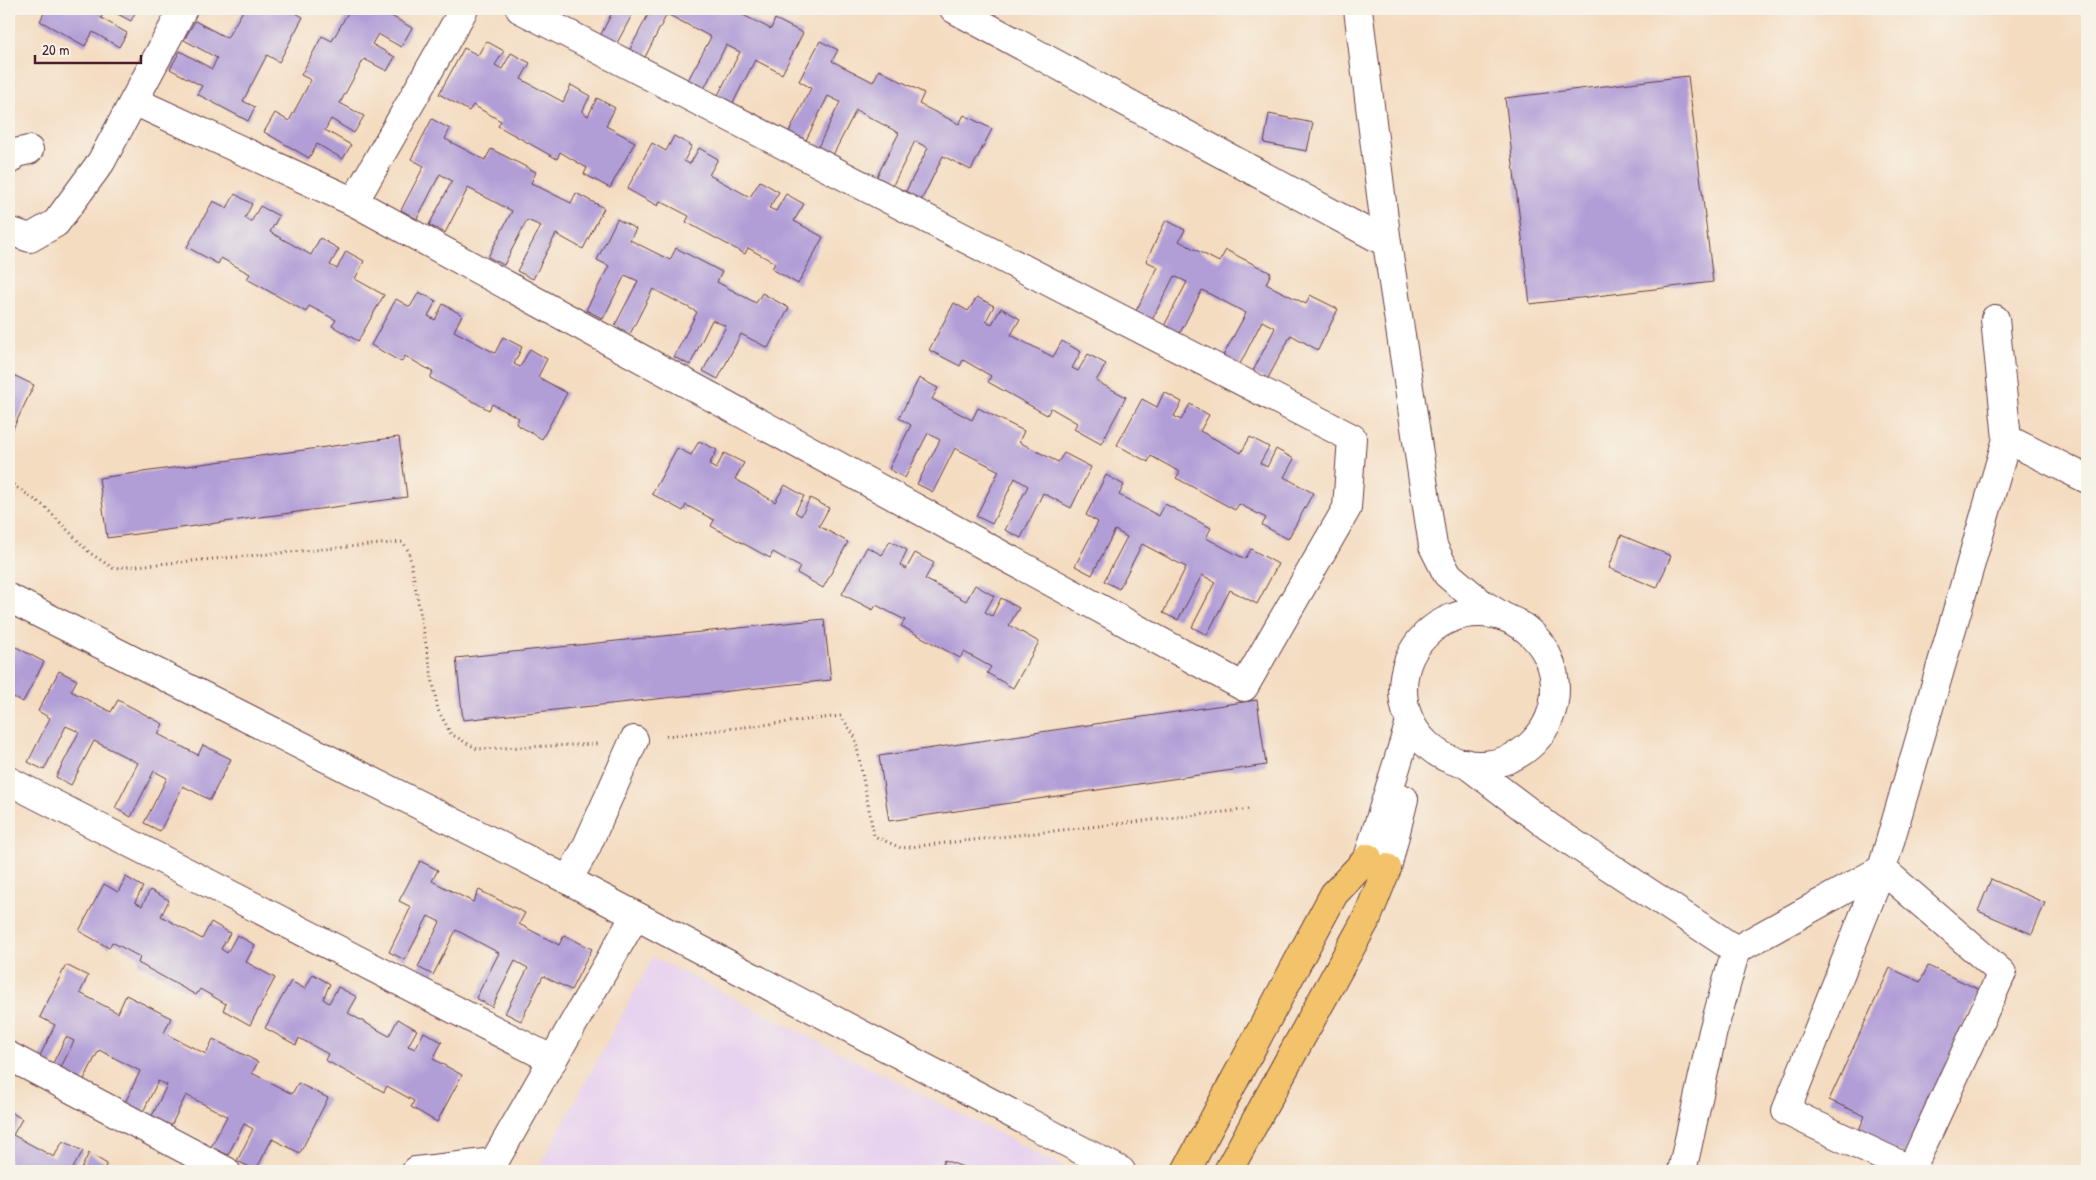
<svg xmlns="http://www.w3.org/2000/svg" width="2096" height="1180" font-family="'Patrick Hand',sans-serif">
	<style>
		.built { fill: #e7d2ef }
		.building { fill: #b19ed7 }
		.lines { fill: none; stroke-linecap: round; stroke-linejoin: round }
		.minor-casing { stroke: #643b42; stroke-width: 30 }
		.major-casing { stroke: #643b42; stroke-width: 30 }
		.path { stroke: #643b42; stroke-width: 3; stroke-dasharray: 1 4; stroke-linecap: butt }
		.minor { stroke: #fff; stroke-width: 28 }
		.major { stroke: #f2c36a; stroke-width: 28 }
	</style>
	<rect width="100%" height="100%" fill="#f7f3e8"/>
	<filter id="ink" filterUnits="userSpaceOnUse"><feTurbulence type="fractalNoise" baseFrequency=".02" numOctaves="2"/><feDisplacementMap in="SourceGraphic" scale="10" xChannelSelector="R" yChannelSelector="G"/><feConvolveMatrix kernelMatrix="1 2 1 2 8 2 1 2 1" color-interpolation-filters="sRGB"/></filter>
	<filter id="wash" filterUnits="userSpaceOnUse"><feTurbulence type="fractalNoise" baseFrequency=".0096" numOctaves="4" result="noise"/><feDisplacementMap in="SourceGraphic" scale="20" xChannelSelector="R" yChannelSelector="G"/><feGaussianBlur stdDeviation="1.12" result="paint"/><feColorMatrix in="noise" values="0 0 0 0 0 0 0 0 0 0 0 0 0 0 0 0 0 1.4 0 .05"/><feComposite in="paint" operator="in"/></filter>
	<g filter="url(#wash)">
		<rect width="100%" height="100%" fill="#f4dcc1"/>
		<!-- built -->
		<path class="built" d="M653,957l419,214h-535z"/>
		<g id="blocks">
			<!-- building -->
			<g class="building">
				<path d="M46,9h60l-5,9 26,15 -8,14 -26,-15 -8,14 -45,-25z"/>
				<path d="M108,9h29l-6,12z"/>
				<path d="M244,9h44l15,8 -24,45 -12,-7 -24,46 12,6 -7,14 -51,-27 5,-8 -32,-17 10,-18 32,18 5,-11 -33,-18 11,-19 32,17z"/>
				<path d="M350,9h41l-3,5 24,14 -11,19 -23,-13 -6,10 23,13 -8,14 -23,-12 -24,44 24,13 -10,17 -23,-14 -6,11 26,15 -8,14 -26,-15 -8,14 -45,-26 11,-19 14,8 22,-41 -10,-5 21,-39 10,5z"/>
				<path d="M614,9h21l-19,36 -16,-9z"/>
				<path d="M651,9h80l40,20 4,-10 28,14 -21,41 -27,-14 -23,45 -15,-8 23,-45 -14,-7 -23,46 -16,-9 24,-45 -44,-23 -23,45 -15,-8z"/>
				<path d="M486,41l18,10 -9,14 7,4 9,-16 19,10 -9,16 42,23 8,-17 19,11 -8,16 6,4 9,-18 18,10 -9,18 29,16 -25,46 -26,-14 3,-6 -27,-16 -3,7 -59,-33 3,-5 -28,-16 -4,6 -30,-17 25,-46 14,7z"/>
				<path d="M820,41l18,9 -6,11 41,21 6,-12 45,23 -5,11 40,20 5,-9 28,14 -21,41 -28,-14 -22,45 -16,-8 23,-45 -13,-7 -23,46 -16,-9 23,-45 -43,-23 -23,45 -15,-8 22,-45 -12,-6 -22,44 -17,-8 22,-44 -12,-7z"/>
				<path d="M1688,76l25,206 -183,22 -25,-206z"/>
				<path d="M1269,114l44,9 -6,28 -43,-8z"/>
				<path d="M432,119l18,10 -5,10 40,21 6,-11 45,23 -5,11 40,20 5,-10 28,15 -21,41 -27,-15 -23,45 -16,-8 24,-45 -14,-6 -23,45 -16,-8 24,-46 -44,-23 -23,45 -16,-8 23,-44 -12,-7 -23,45 -16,-9 23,-44 -13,-7z"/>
				<path d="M674,136l18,10 -8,15 6,3 9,-16 19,11 -9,16 41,22 10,-16 19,11 -10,16 7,3 10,-17 18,10 -10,17 29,16 -25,47 -26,-15 3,-6 -27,-15 -3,6 -59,-32 3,-6 -29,-15 -2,5 -31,-17 25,-46 14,8z"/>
				<path d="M235,194l17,10 -7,14 6,4 9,-16 19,10 -9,16 41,23 9,-17 19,11 -9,16 7,4 9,-18 18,10 -9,18 29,16 -26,46 -26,-15 4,-6 -27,-14 -3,6 -59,-33 3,-5 -29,-16 -3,6 -31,-17 26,-46 14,7z"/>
				<path d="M617,219l19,10 -6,11 40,20 6,-12 46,24 -5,10 39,21 6,-10 27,15 -21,40 -27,-14 -23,45 -15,-8 23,-45 -14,-6 -22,45 -16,-8 23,-45 -44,-23 -23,45 -15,-9 23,-44 -13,-6 -22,44 -17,-9 23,-44 -12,-6z"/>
				<path d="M1166,220l19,10 -6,11 40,21 7,-12 45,23 -5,11 40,20 4,-9 28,14 -20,41 -27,-15 -24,45 -15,-7 23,-45 -13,-7 -23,45 -17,-8 24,-45 -44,-23 -23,45 -15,-9 23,-44 -13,-6 -22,44 -16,-9 22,-44 -12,-6z"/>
				<path d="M419,292l17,9 -8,15 7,4 8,-16 19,11 -8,16 41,22 8,-16 19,10 -8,17 6,3 10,-18 17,10 -9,18 29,16 -25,46 -26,-15 3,-6 -27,-14 -3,6 -59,-32 3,-6 -28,-16 -4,6 -30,-17 25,-46 14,8z"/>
				<path d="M977,297l17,9 -8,15 6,3 9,-16 19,11 -9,16 42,22 9,-16 19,11 -9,16 6,3 10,-17 18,10 -10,17 30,16 -25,47 -27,-15 3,-6 -26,-15 -4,7 -59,-33 3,-6 -28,-16 -3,6 -31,-16 25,-47 14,8z"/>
				<path d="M9,373l25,12 -25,52z"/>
				<path d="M919,378l19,10 -6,11 40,21 6,-12 46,23 -5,11 39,20 6,-9 27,14 -20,41 -28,-15 -22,45 -16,-8 23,-44 -13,-8 -23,46 -16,-8 23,-45 -44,-23 -22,44 -16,-8 23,-44 -12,-7 -23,45 -16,-9 22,-44 -12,-7z"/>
				<path d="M1164,392l18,10 -8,14 7,4 9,-16 19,11 -9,16 41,22 9,-16 19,10 -9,16 7,4 9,-18 18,10 -10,18 29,16 -25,46 -26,-14 4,-7 -27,-14 -4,6 -59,-32 4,-6 -29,-16 -3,6 -31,-17 25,-46 15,8z"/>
				<path d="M399,437l8,60 -300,41 -8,-60z"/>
				<path d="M699,441l18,9 -8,15 7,4 8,-16 20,10 -9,16 40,23 10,-17 19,11 -9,16 6,4 9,-18 19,10 -10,18 29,16 -25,46 -26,-15 3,-6 -27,-15 -3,6 -59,-32 3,-6 -28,-15 -3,6 -31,-17 25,-46 14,7z"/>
				<path d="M1106,475l18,10 -5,10 40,21 6,-12 46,24 -5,10 39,21 6,-10 27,15 -21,40 -27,-14 -23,45 -15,-8 23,-45 -13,-7 -24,45 -15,-7 23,-46 -44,-23 -23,45 -15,-8 23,-44 -12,-7 -23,45 -17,-9 23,-44 -12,-7z"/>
				<path d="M1621,535l50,21 -14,32 -48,-20z"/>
				<path d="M890,541l17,9 -7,15 6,4 9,-16 19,10 -9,16 41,22 9,-16 19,11 -9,16 7,4 9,-18 18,10 -10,17 30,17 -26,46 -26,-15 4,-6 -27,-15 -4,6 -59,-32 4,-6 -29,-15 -3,5 -31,-16 25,-47 15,8z"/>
				<path d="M824,619l7,61 -368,40 -7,-62z"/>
				<path d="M16,647l28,15 -21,40 -14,-7v-39l2,1z"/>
				<path d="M59,671l18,9 -6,11 40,21 7,-12 45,24 -5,10 40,21 5,-10 28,14 -21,41 -27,-14 -23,45 -16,-8 23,-45 -13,-7 -23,46 -16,-9 23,-45 -44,-22 -23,44 -15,-8 23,-45 -13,-6 -22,44 -16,-8 22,-44 -12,-7z"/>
				<path d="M1257,700l9,65 -377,56 -10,-65z"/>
				<path d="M420,861l18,9 -6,11 41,21 6,-12 46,23 -6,11 40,21 5,-10 28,14 -21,41 -28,-14 -22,45 -16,-8 23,-45 -13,-7 -23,46 -16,-9 23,-45 -43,-23 -23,45 -15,-8 22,-45 -12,-6 -23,44 -16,-8 22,-45 -12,-6z"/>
				<path d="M126,877l17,10 -8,15 7,4 8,-16 19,10 -8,16 41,23 9,-17 19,11 -9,16 6,4 10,-18 18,10 -9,17 29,16 -25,47 -27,-15 3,-6 -26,-15 -4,6 -58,-32 2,-6 -28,-15 -3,6 -30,-17 25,-47 14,8z"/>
				<path d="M1991,879l54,24 -13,31 -54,-23z"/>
				<path d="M66,965l22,11 -8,17 38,20 8,-18 45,23 -7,15 42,21 7,-15 45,23 -6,11 40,21 6,-11 30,15 -28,55 -28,-14 -16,31 -19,-9 16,-32 -9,-5 -16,31 -17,-8 16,-31 -41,-21 -16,33 -19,-10 16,-33 -9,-4 -16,33 -18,-9 16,-34 -41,-21 -18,35 -23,-12 16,-32 -8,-4 -14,28 -13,-7 16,-33 -15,-8z"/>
				<path d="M1928,966l52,24 -75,164 -47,-22 7,-16 -36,-16 61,-132 30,14z"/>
				<path d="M313,974l17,10 -7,15 6,4 9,-16 19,10 -9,16 41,23 9,-17 19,11 -9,16 7,3 9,-17 18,10 -9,17 29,16 -25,47 -26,-15 3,-6 -27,-15 -3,6 -59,-32 3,-6 -29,-16 -3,7 -31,-17 26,-47 14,8z"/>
				<path d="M9,1111l13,8 -9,16 41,22 9,-16 20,10 -10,17 7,3 9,-18 18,11 -4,7h-94z"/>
				<path d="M944,1160l30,11h-34z"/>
			</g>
		</g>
	</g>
	<g filter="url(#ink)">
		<use href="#blocks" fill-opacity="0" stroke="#643b42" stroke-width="1"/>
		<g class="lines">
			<!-- minor casing -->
			<g class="minor-casing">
				<g id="minor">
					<path d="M954,9l433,234"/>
					<path d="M1358,9l29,234 46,303 14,28 34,29 21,13"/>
					<path d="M134,101l220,101 890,485 103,-179 5,-70 -832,-429"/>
					<path d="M9,160l2,-6 18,-4"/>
					<path d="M354,202l110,-193"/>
					<path d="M9,231l21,7 26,-15 45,-61 82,-153"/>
					<path d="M2007,439l80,40"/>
					<path d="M9,598l559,282 553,291"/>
					<circle cx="1479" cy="689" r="76"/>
					<path d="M1465,763l84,64 187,123 146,-81 120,104 -91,197 -125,-59 96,-242 125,-430 -12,-120"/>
					<path d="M9,781l544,279"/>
					<path d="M1368,858l42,-136"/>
					<path d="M1387,868l17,-69"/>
					<path d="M568,880l18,-32 48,-108"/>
					<path d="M9,1056l217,115"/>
					<path d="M416,1171l78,-9 141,-246"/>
					<path d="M1682,1171l31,-140 23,-81"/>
				</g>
			</g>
			<!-- major casing -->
			<g class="major-casing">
				<g id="major">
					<path d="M1186,1171l148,-277 34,-36"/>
					<path d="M1228,1171l139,-253 20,-50"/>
				</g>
			</g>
			<!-- path -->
			<g class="path">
				<path d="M9,482l35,24 46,47 23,15 290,-26 6,10 29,158 13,24 26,15 120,-5"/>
				<path d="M666,736l175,-20 14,21 19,99 27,12 350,-39"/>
			</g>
			<!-- minor -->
			<use href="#minor" class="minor"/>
			<!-- major -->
			<use href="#major" class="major"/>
		</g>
	</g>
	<!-- margin -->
	<rect width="2096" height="1180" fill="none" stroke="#f7f3e8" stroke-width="30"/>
	<!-- scale -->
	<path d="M35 55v8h106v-8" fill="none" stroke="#4a1f2b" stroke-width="2.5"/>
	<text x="42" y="55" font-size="15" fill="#4a1f2b" stroke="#f7f3e8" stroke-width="4" paint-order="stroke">20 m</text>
</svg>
